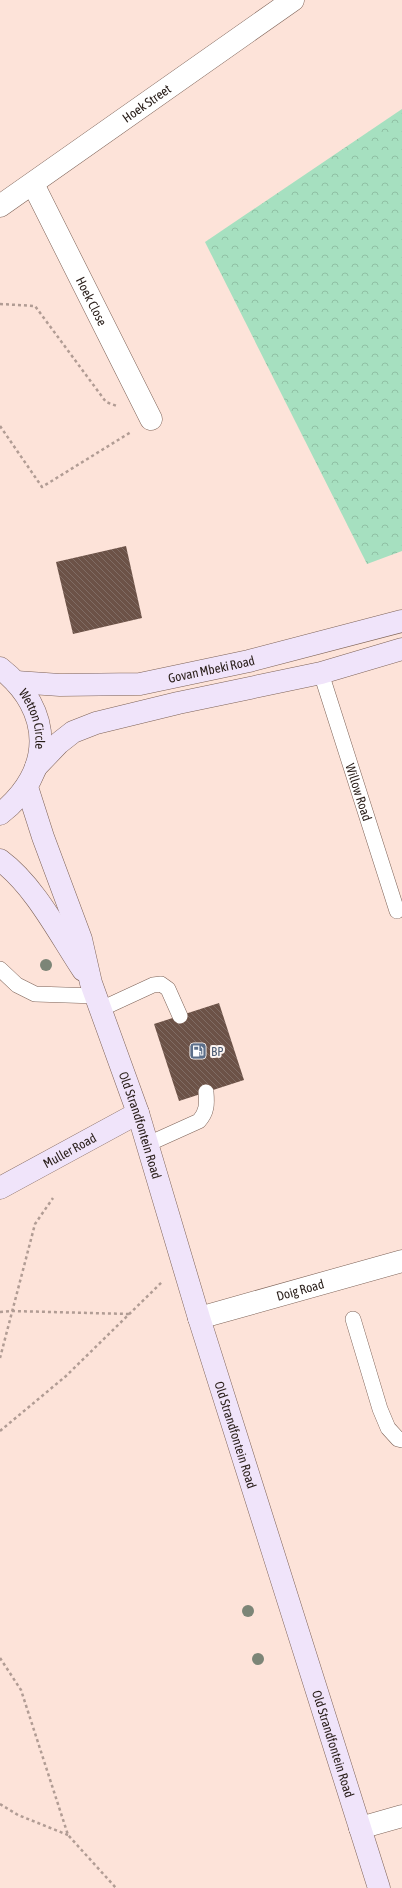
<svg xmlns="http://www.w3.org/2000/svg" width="402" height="1888" font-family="'Asap Condensed',sans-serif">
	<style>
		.park { fill: url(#park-crowns) }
		.building { fill: url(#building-back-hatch) }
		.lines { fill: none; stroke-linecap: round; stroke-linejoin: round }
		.lane-casing { stroke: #7d6257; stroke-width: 16 }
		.street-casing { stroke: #7d6257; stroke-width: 23 }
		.secondary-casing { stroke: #7d6257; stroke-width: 23 }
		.path { stroke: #b19c94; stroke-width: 2.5; stroke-dasharray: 3 3; stroke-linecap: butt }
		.lane { stroke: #fff; stroke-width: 15 }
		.street { stroke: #fff; stroke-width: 22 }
		.secondary { stroke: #f0e4fa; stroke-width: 22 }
		.tree { fill: #7c8577 }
		.labels { text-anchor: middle; stroke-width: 4; stroke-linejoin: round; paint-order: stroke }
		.street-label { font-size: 13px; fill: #281d18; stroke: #fcf5f2 }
		.service-label { font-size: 13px; fill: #4e5e75; stroke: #fcf5f2; text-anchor: start }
	</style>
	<defs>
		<pattern id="park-crowns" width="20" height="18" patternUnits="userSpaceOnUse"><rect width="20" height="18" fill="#a6e0c0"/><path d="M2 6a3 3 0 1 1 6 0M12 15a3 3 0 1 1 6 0" fill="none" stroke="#8fc0a4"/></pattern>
		<pattern id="building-back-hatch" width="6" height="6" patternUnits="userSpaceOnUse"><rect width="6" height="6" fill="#6c5247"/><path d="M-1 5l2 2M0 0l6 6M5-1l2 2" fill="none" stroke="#806c64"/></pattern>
	</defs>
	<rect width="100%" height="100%" fill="#fde3d9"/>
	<!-- park -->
	<path class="park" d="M402,109v442l-35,13 -162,-322z"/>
	<!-- building -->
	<g class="building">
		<path d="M126,546l16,72 -69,16 -17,-72z"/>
		<path d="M219,1003l25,77 -65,21 -25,-77z"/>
	</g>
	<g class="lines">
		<!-- lane casing -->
		<g class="lane-casing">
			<g id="lane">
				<path id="s1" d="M321,673l76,238"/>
				<path d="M0,969l17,16 18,9 61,2"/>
				<path d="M101,1009l52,-24 8,-1 7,5 12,27"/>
				<path d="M148,1144l51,-23c8,-9 8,-17 7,-29"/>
				<path d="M353,1319l27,90 8,19 10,11 4,1"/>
			</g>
		</g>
		<!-- street casing -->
		<g class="street-casing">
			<g id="street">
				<path id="s2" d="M33,184l118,235"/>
				<path id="s3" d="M0,206l293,-206"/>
				<path id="s4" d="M199,1318l203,-57"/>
				<path d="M360,1828l42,-12"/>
			</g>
		</g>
		<!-- secondary casing -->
		<g class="secondary-casing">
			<g id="secondary">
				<path id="s5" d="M0,668c54,42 54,104 0,146"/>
				<path id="s6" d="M16,682l44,3 80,-1 109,-23 153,-40"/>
				<path d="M36,767l23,-24 14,-11 23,-9 82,-20 143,-30 81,-24"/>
				<path id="s7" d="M27,787l16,50 38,102 10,44 47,130 61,205 180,570"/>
				<path d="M0,860c35,26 59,74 83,110"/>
				<path id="s8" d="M0,1188l138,-75"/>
			</g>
		</g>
		<!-- path -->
		<g class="path">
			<path d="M0,304l35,2 71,96 11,4"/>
			<path d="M0,426l42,61 89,-55"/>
			<path d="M0,1312l12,-1 117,3"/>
			<path d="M0,1358l35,-134 18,-26"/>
			<path d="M0,1431l66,-55 97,-95"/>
			<path d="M0,1658l21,32 47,145 48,53"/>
			<path d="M0,1804l18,11 50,20"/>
		</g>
		<!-- lane -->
		<use href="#lane" class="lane"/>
		<!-- street -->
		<use href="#street" class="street"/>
		<!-- secondary -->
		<use href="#secondary" class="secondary"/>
	</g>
	<!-- trees -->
	<g class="tree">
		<circle cx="46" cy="965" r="6"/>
		<circle cx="248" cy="1611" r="6"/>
		<circle cx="258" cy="1659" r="6"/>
	</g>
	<!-- icons -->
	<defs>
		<g id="fuel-square" transform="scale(0.9)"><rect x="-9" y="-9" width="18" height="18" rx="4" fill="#5c6f8a" stroke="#fcf5f2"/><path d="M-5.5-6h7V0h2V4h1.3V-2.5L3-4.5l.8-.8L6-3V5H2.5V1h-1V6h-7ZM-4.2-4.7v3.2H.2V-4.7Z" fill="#fff"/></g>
	</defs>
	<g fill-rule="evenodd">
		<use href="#fuel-square" x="198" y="1051"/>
	</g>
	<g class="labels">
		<!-- street labels -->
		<g class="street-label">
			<text dy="5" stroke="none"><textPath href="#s3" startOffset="179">Hoek Street</textPath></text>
			<text dy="5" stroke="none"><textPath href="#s2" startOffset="131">Hoek Close</textPath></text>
			<text dy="5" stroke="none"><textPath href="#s6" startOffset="197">Govan Mbeki Road</textPath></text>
			<text dy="5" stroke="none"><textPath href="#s5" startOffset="63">Wetton Circle</textPath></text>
			<text dy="5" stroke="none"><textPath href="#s1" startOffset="125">Willow Road</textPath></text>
			<text dy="5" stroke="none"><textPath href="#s7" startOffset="357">Old Strandfontein Road</textPath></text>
			<text dy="5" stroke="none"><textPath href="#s8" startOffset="79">Muller Road</textPath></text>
			<text dy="5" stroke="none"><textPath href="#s4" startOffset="105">Doig Road</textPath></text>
			<text dy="5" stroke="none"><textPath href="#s7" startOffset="681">Old Strandfontein Road</textPath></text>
			<text dy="5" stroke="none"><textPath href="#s7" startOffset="1005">Old Strandfontein Road</textPath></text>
		</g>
		<!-- service labels -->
		<g class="service-label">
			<text x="211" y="1056">BP</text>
		</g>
	</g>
</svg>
